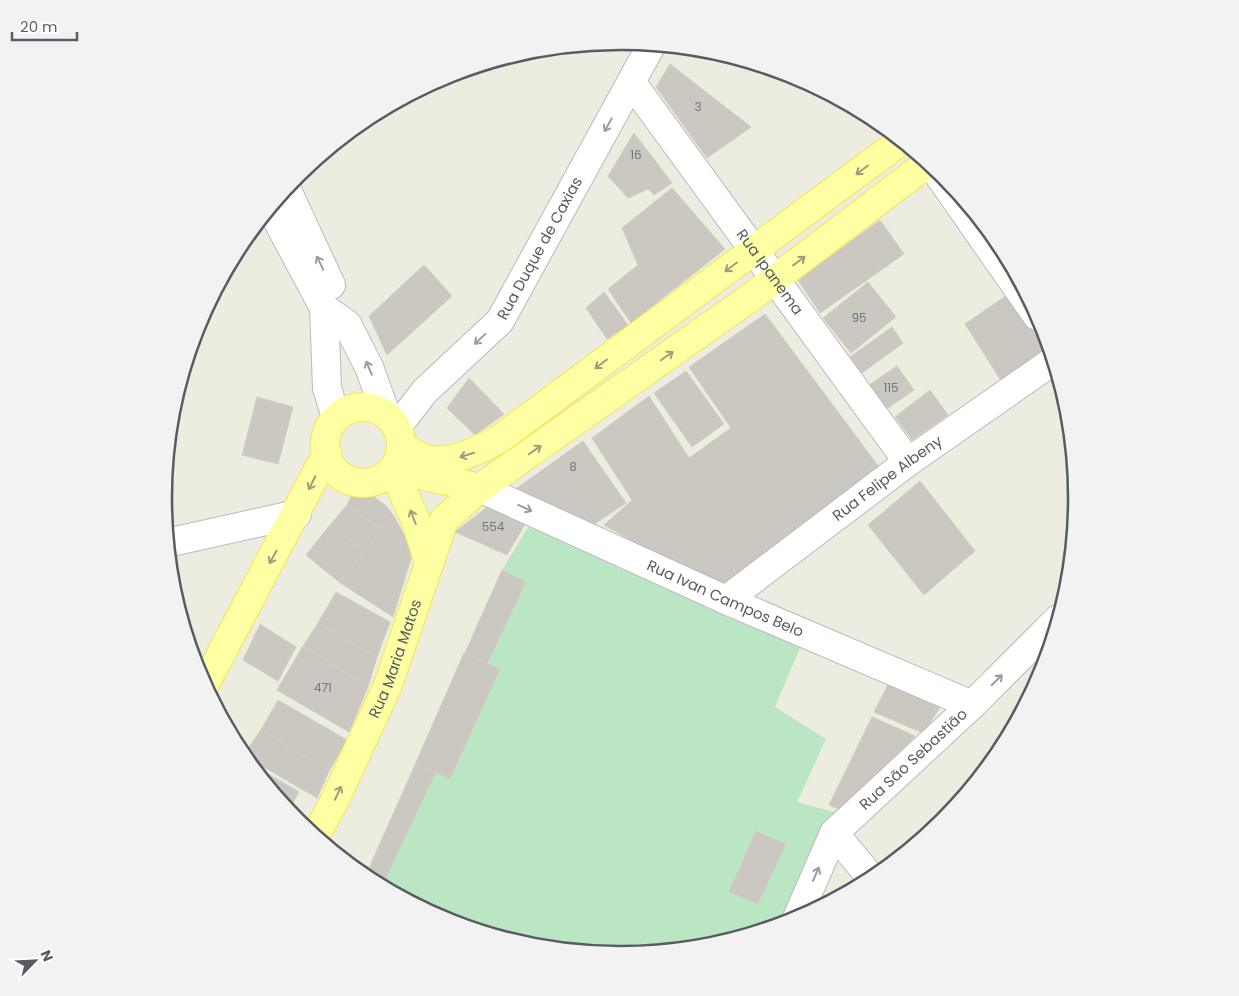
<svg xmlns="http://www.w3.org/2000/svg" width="1239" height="996" font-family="Poppins,sans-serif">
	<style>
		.green { fill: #bbe6c3 }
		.building { fill: #cac8c0; stroke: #d2cfbf }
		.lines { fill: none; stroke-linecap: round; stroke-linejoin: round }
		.minor-casing { stroke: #b8bac0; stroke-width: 30 }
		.major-casing { stroke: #f5e551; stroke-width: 30 }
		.minor { stroke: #fff; stroke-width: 28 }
		.major { stroke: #fdffa3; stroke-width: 28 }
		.oneway { stroke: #9b9da1 }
		.oneway2 { stroke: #9b9d7c }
		.labels { text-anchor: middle; stroke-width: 5; stroke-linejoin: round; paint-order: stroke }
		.number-label { font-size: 12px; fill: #75767a }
		.street-label { font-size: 15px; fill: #595b62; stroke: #fff }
		.rim { fill: none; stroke: #595b62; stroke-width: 2.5 }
	</style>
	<rect width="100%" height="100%" fill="#edece0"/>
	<!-- green -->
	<path class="green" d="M530,524l274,114 -29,69 51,32 -29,63 41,11 -11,15 -45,96 -74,22 -89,9 -89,-9 -86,-26 -79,-42 137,-308z"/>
	<!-- building -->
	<g class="building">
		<path d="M670,64l81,63 -44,31 -51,-71z"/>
		<path d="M634,133l38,50 -18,12 -6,-6 -20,9 -20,-22z"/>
		<path d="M672,188l53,61 -94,74 -23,-34 30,-24 -16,-37z"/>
		<path d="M880,220l24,34 -84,59 -22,-33z"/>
		<path d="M424,265l28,31 -65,59 -18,-39z"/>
		<path d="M868,282l28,35 -45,36 -28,-35z"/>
		<path d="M604,292l24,33 -21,14 -21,-31z"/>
		<path d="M1007,295l40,55 -45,32 -37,-58z"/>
		<path d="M765,314l114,153 -160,122 -115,-64 28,-25 -40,-62 57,-42 40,62 42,-30 -42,-61z"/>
		<path d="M892,327l11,16 -41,30 -12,-16z"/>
		<path d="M897,366l17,24 -29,20 -16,-25z"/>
		<path d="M686,371l38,53 -32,23 -38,-54z"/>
		<path d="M469,378l35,36 -29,21 -28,-27z"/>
		<path d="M930,390l18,25 -36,25 -17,-23z"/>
		<path d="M257,397l36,10 -15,57 -36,-9z"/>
		<path d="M583,441l43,62 -39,26 -77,-36z"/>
		<path d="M920,481l55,70 -51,44 -56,-70z"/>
		<path d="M354,491l19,5 12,9 9,11 -11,14 -36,-25z"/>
		<path d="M347,505l36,25 -18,21 -35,-26z"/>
		<path d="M490,505l37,16 -20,34 -52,-23z"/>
		<path d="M394,516l19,36 -20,65 -54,-35z"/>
		<path d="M330,525l35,26 -26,31 -33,-27z"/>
		<path d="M502,570l24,12 -144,304 -17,-9z"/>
		<path d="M336,592l54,30 -13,35 -59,-34z"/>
		<path d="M318,623l59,34 -9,30 -65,-41z"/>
		<path d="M260,624l36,23 -18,34 -35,-21z"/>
		<path d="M303,646l65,41 -19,45 -72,-42z"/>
		<path d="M464,653l36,16 -50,110 -34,-16z"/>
		<path d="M891,679l52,24 -20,30 -49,-21z"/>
		<path d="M278,700l69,40 -18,31 -68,-41z"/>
		<path d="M872,717l43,19 -72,75 -14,-6z"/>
		<path d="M261,730l68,41 -12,27 -74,-43z"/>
		<path d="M248,762l51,30 -11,19z"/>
		<path d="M756,831l30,13 -28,60 -29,-12z"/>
	</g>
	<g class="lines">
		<!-- minor casing -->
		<g class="minor-casing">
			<g id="minor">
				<path id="s1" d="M632,83l276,379"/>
				<path d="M933,167l104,149"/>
				<path d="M286,188l45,97"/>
				<path d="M270,207l54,101 23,16 22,43 17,47"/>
				<path d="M324,308l3,80 9,30"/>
				<path id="s2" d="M397,427l28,-36 75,-70 152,-277"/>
				<path id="s3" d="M480,488l246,112 246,105"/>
				<path d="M167,543l130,-29"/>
				<path id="s4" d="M726,600l182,-138 145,-101"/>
				<path d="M834,833l38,46"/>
				<path id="s5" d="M797,918l37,-85 138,-128 86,-86"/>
			</g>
		</g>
		<!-- major casing -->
		<g class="major-casing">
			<g id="major">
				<circle cx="363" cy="445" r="38"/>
				<path d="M401,446c8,4 17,11 25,13 25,6 50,-8 72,-19l403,-299"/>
				<path d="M393,470l22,49 14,44"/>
				<path d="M401,471l79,17"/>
				<path d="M204,686l123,-233"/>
				<path id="s6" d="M315,836l18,-32 55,-119 56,-165 36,-32 274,-193 174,-132"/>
			</g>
		</g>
		<!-- minor -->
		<use href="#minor" class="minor"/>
		<!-- major -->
		<use href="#major" class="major"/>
	</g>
	<!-- one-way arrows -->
	<defs><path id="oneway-shaft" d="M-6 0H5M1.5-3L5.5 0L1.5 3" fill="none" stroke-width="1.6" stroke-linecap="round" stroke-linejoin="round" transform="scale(1.25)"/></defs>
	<g class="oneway">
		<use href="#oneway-shaft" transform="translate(608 125) rotate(119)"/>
		<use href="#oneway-shaft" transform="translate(320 263) rotate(-115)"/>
		<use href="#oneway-shaft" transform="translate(480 339) rotate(137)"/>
		<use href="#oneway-shaft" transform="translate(369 368) rotate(-113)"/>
		<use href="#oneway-shaft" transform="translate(525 508) rotate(25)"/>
		<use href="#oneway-shaft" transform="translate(997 680) rotate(-45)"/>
		<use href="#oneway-shaft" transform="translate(816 874) rotate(-67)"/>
	</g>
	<g class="oneway2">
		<use href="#oneway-shaft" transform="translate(862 170) rotate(143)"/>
		<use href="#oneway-shaft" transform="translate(799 261) rotate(-37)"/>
		<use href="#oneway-shaft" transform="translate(731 267) rotate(143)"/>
		<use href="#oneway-shaft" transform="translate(667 356) rotate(-35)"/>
		<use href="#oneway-shaft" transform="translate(601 364) rotate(143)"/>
		<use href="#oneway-shaft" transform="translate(535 450) rotate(-35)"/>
		<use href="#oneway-shaft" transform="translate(467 455) rotate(163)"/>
		<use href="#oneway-shaft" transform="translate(312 483) rotate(116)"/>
		<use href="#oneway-shaft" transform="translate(413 517) rotate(-111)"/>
		<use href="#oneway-shaft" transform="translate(273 557) rotate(119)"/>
		<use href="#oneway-shaft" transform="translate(338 793) rotate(-65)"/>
	</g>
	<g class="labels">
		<!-- number labels -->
		<g class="number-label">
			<text x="698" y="111">3</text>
			<text x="636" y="159">16</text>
			<text x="859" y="322">95</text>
			<text x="891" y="392">115</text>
			<text x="573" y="471">8</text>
			<text x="493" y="531">554</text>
			<text x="323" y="692">471</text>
		</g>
		<!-- street labels -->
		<g class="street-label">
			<text dy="5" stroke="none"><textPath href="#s2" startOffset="231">Rua Duque de Caxias</textPath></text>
			<text dy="5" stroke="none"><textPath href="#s1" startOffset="234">Rua Ipanema</textPath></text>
			<text dy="5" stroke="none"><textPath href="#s4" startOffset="202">Rua Felipe Albeny</textPath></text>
			<text dy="5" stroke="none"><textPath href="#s3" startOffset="269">Rua Ivan Campos Belo</textPath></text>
			<text dy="5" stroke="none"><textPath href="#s6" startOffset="195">Rua Maria Matos</textPath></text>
			<text dy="5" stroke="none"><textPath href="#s5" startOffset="201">Rua São Sebastião</textPath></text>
		</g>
	</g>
	<!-- crop -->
	<path d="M0 0H1239V996H0ZM172 498a448 448 0 1 1 896 0a448 448 0 1 1-896 0Z" fill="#f2f2f2" fill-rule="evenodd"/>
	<path class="rim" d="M172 498a448 448 0 1 1 896 0a448 448 0 1 1-896 0Z"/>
	<!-- north arrow -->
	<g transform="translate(35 961) rotate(66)" stroke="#ffffff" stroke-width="4" paint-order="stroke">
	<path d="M0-4L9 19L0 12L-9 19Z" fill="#595b62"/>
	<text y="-8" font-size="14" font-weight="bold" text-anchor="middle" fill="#595b62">N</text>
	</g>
	<!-- scale -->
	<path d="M12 32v8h65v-8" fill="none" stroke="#595b62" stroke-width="2.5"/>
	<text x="20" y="32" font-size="15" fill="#595b62" stroke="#ffffff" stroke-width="4" paint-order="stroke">20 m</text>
</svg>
